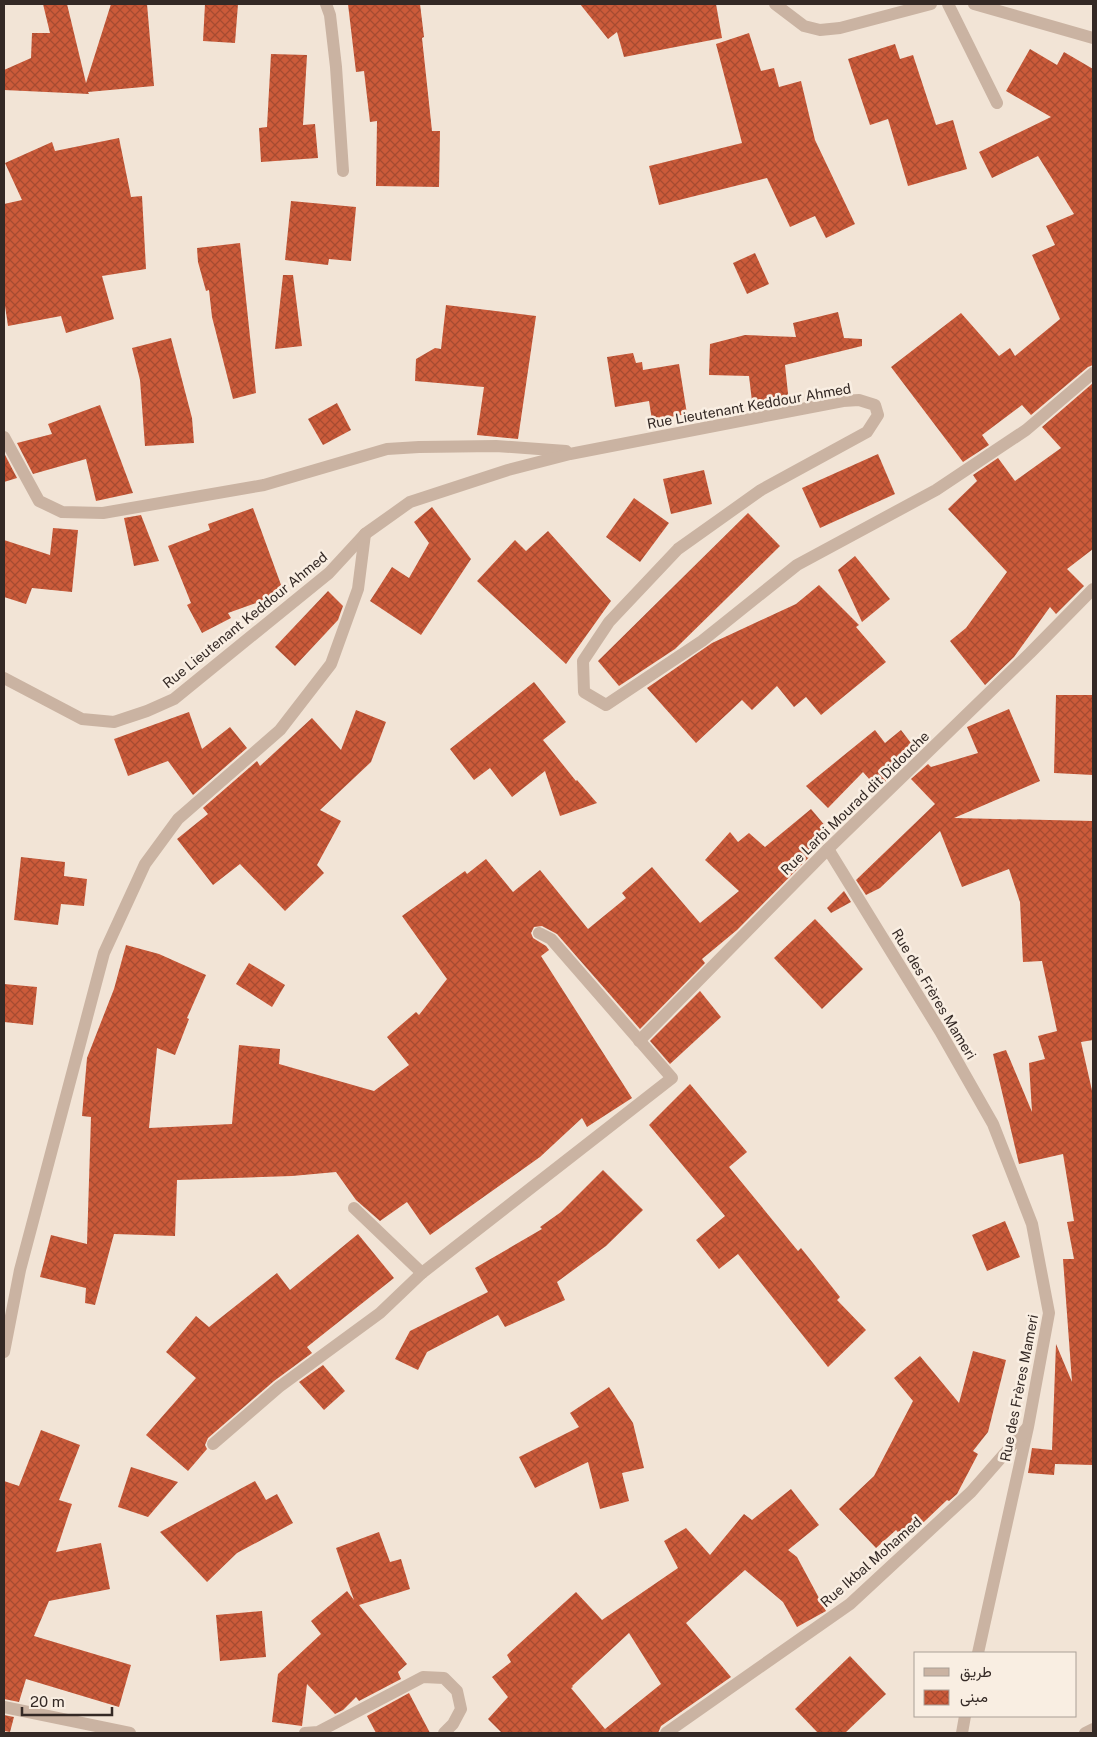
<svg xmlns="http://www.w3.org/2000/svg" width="1097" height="1737" font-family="'Public Sans',Vazirmatn,sans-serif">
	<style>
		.building { fill: url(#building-cross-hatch); fill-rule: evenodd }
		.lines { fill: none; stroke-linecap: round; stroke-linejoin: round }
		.minor { stroke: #cab3a2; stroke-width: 12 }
		.labels { text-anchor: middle; stroke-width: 5; stroke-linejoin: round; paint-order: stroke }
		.street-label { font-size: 14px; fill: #342925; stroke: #f9eee2 }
	</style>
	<defs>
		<pattern id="building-cross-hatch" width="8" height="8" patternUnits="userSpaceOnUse" patternTransform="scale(1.25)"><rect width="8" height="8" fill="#cb5b3a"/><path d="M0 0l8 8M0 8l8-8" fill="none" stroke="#a64b31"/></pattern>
	</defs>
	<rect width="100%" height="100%" fill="#f2e4d6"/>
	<!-- building -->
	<g class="building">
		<path d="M43,4h24l19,79 25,-79h36l7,82 -66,6 1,2 -85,-4v-20l27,-12 1,-25h18z"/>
		<path d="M205,4h33l-3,39 -32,-2z"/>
		<path d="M348,4h72l4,33 -2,1 10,93h8l-1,56 -63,-1 1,-65 -7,1 -6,-51 -8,1z"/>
		<path d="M580,4h136l6,34 -98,19 -7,-25 -9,7z"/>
		<path d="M749,33l12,38 13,-3 5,19 22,-6 14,59 40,84 -29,14 -11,-22 -25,11 -23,-49 -108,27 -10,-39 93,-23 -26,-99z"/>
		<path d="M895,44l5,15 13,-4 23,70 17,-5 14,49 -59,17 -20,-67 -18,6 -22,-66z"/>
		<path d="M1030,49l27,16 7,-13 29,17v296l-5,2 -57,48 -9,-10 -40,30 7,10 -26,17 -72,-95 70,-54 38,43 11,-8 5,8 45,-37 -28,-64 23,-10 -9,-19 28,-12 -36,-58 -46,22 -13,-26 72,-35 -45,-26z"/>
		<path d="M271,54l36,1 -4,70 12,-1 3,34 -57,4 -2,-34 8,-1z"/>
		<path d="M119,138l12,59 11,-1 4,73 -44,7 12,43 -48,14 -5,-17 -53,10 -4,-27v-95l18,-4 -17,-37 47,-21 3,9z"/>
		<path d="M291,201l65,6 -5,54 -22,-2 -1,6 -43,-5z"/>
		<path d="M240,243l16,150 -23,6 -21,-82 -3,-27 -3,1 -8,-29 -1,-14z"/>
		<path d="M755,253l14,31 -22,10 -14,-31z"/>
		<path d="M283,275h10l9,71 -27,3z"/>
		<path d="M446,305l90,11 -18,123 -41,-4 7,-48 -69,-6 1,-22 19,-11 6,1z"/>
		<path d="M838,312l6,26 18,1v7l-77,19 4,38 -36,7 -4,-34 -40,-1 1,-31 35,-9 51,2 -3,-14z"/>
		<path d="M171,338l21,80 2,25 -49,3 -5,-66 -8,-32z"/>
		<path d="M633,353l3,10 6,-1 1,8 36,-6 8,50 -35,6 -3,-19 -34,6 -8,-50z"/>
		<path d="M1093,383v166l-26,20 17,17 -28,28 -6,-7 -36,50 -29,28 -35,-44 16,-13 41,-56 -59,-63 29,-28 -4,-6 25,-17 17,23 46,-33 -19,-21z"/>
		<path d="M337,403l14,27 -28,15 -15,-26z"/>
		<path d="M100,405l33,88 -37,8 -10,-42 -53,15 -16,-31 35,-9 -4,-10z"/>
		<path d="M4,453l13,25 -13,4z"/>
		<path d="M878,454l17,40 -75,34 -18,-40z"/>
		<path d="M704,470l8,34 -41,10 -8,-35z"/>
		<path d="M634,498l35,25 -29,39 -34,-25z"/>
		<path d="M432,507l39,52 -50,76 -51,-34 22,-34 17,11 20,-35 -15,-21z"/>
		<path d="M253,508l31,85 -56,20 3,5 -29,15 -15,-28 4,-2 -23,-57 42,-16 -2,-6z"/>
		<path d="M748,513l32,33 -105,103 -56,37 -21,-25z"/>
		<path d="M141,515l18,46 -25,5 -10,-48z"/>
		<path d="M53,528l25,2 -6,62 -40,-4 -6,16 -22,-7v-57l46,15z"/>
		<path d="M548,531l63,70 -45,63 -89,-83 38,-41 11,11z"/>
		<path d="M855,556l35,43 -28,23 -24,-52z"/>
		<path d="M819,585l40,40 -3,2 30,35 -65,53 -15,-18 -12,10 -17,-21 -25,24 -10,-10 -46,43 -49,-55 65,-45 84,-39z"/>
		<path d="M328,591l15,15 -5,14 -43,46 -20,-19z"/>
		<path d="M534,682l32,40 -23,18 33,41 1,-1 20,23 -37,13 -15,-45 -33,26 -22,-29 -16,12 -24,-31z"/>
		<path d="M1056,695h37v80l-39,-2z"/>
		<path d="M1009,709l31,72 -86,37 139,3v219l-12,2 12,53v370l-38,-1 -1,11 -26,-2 4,-25 20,2 4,-106 16,38 -9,-123h11l-7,-37 7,-1 -11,-67 -44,10 -26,-110 13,-4 26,62 -3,-49 16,-4 -7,-23 19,-5 -15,-70 -19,1 -3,-60 -11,-33 -47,18 -22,-56 -60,57 -14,7 -10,-15 79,-76 -24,-25 17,-15 3,3 47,-14 -11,-26z"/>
		<path d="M356,710l30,12 -15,40 -51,48 21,11 -24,44 7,8 -39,38 -45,-47 -27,21 -36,-46 31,-25 -5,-6 54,-47 3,5 52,-48 29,32z"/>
		<path d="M189,712l13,37 28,-22 17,21 -54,47 -25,-34 -40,15 -14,-37z"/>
		<path d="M875,730l10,13 16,-13 16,21 -39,38 -15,-17 -35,36 -22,-22z"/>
		<path d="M811,809l21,25 -95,96 -35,29 3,4 -65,66 -83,-95 -15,-8 -8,1 -3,6 2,5 13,8 3,4 -8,6 91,142 -45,29 -5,-9 -42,39 -110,78 -23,-33 -27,19 -24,-21 -20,-28 -44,4 -115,4 -2,56 -61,-2 -19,71 -10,-2 1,-15 -46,-11 11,-42 36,9 4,-127 -9,-1 5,-58 27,-69 12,-44 33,9 47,21 -19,43 2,1 -14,36 -18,-7 -8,80 83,-4 7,-79 41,4 -1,15 95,27 35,-26 -22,-28 29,-25 3,3 28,-36 -45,-63 63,-45 2,3 19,-15 27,33 27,-22 48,59 38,-31 -4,-5 30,-26 48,56 39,-32 -34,-31 25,-28 8,10 11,-9 16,14z"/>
		<path d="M21,857l44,5 -1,14 23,3 -3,27 -23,-2 -3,21 -44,-5z"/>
		<path d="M844,891l7,11 -20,11 -4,-5z"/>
		<path d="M815,919l48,50 -41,40 -48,-51z"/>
		<path d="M249,963l36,22 -13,22 -36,-23z"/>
		<path d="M4,984l33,3 -4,38 -29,-3z"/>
		<path d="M700,991l21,26 -51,47 -20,-23z"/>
		<path d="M690,1084l57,68 -18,15 69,84 3,-3 39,49 -3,3 29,30 -38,37 -90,-113 -19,15 -23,-29 29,-24 -76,-91z"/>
		<path d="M603,1170l40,40 -37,36 -49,36 8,18 -60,27 -7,-12 -71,37 -9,18 -23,-11 15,-28 78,-39 -13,-24 67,-39 -2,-2 21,-15z"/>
		<path d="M1005,1221l15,36 -33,14 -15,-36z"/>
		<path d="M358,1234l36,44 -87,69 5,6 -38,28 -66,57 -3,7 2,4 -19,22 -42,-36 50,-57 -30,-26 30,-36 13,11 68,-54 13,17z"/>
		<path d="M973,1351l33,9 -18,72 -15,19 5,3 -21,40 -8,7 -2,-1 -42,40 -9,-10 -20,18 -37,-39 35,-33 39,-75 -19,-23 26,-22 39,47z"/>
		<path d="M323,1365l22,26 -21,19 -25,-28z"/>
		<path d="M609,1387l24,36 11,45 -22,5 7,28 -29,8 -12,-47 -53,26 -16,-31 60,-30 -9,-14z"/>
		<path d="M41,1430l39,15 -21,55 13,4 -16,48 45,-9 9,46 -61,12 -15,35 97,29 -12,42 -93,-28 -7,23 -15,-3v-218l15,5z"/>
		<path d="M131,1467l47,15 -30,35 -30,-10z"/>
		<path d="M255,1481l11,19 11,-6 16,29 -56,30 -30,29 -47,-50z"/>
		<path d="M791,1489l28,36 -31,25 9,7 29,54 -29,16 -14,-25 -38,-32 -59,53 45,54 -70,49 -3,7h-156l-14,-14 20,-22 -16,-20 19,-15 -4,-7 69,-63 26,28 76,-52 -14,-27 22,-13 24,27 34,-41 8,6zM629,1633l32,51 -56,45 -34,-41 2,-1 -1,-1z"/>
		<path d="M379,1532l11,30 11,-3 9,30 -51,16 48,59 -9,8 3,7 -42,22 -3,-4 -13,13 -8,4 -28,-30 -5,42 -30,-4 6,-48 43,-40 -10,-13 36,-30 7,9 -18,-52z"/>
		<path d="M262,1611l4,46 -46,4 -4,-46z"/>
		<path d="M850,1656l36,38 -41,39h-27l-23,-24z"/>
		<path d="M409,1693l21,40h-54l-9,-17z"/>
		<path d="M4,1715l10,2 -4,15 -6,-1z"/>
	</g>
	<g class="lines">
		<!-- minor -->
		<g class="minor">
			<path d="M326,4l4,11 6,52 7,104"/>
			<path d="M775,4l29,22 16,4 20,-2 91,-24"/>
			<path d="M948,4l49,99"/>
			<path d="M974,4l119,34"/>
			<path d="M4,437l35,64 23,11 41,1 161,-28 123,-36 32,-2 77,-1 70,5"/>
			<path d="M4,678l78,41 32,3 33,-11 27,-12 155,-126 36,-39 45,-32 98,-32 62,-16 273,-53 16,-1 16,5 3,10 -11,17 -106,58 -83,59 -69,73 -26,39 1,31 22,13 96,-64 95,-76 139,-75 90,-60 67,-57"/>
			<path d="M828,849l112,182 53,93 39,100 17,89 -21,114 -50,226"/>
			<path d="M639,1041l189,-192 202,-196 63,-64"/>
			<path d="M354,1208l68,65"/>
			<path d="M4,1352l16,-82 84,-317 41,-89 33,-45 102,-89 51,-66 27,-75 7,-55"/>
			<path d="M213,1444l66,-57 101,-74 42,-40 250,-195 -121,-139 -12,-6"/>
			<path d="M4,1707l126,26"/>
			<path d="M305,1733l13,-1 105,-55 21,1 13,13 4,18 -8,15 -9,9"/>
			<path d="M666,1733l184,-129 121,-112 56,-64"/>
			<path d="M962,1733l3,-17"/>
			<path d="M1085,1733l8,-4"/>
		</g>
	</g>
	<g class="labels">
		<!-- street labels -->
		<g class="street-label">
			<text transform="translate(749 406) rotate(-10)" y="5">Rue Lieutenant Keddour Ahmed</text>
			<text transform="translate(245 620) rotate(-39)" y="5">Rue Lieutenant Keddour Ahmed</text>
			<text transform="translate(855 803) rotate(-44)" y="5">Rue Larbi Mourad dit Didouche</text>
			<text transform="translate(934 994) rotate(59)" y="5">Rue des Frères Mameri</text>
			<text transform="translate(1019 1388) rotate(-79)" y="5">Rue des Frères Mameri</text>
			<text transform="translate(871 1562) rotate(-41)" y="5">Rue Ikbal Mohamed</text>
		</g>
	</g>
	<!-- border -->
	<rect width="1097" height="1737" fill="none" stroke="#342925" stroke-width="10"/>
	<!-- legend -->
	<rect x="914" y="1652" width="162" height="65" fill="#f9eee2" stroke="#aa9f96"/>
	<rect x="924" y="1668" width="25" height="8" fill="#cab3a2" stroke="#aa9f96"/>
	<text x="960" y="1677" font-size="15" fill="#342925">طريق</text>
	<rect x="924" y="1690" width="25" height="15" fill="url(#building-cross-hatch)" stroke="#aa9f96"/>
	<text x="960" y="1702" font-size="15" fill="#342925">مبنى</text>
	<!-- scale -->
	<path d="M22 1707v8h90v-8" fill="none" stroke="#342925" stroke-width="2.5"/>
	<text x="30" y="1707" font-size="15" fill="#342925" stroke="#f9eee2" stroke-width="4" paint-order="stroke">20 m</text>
</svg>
